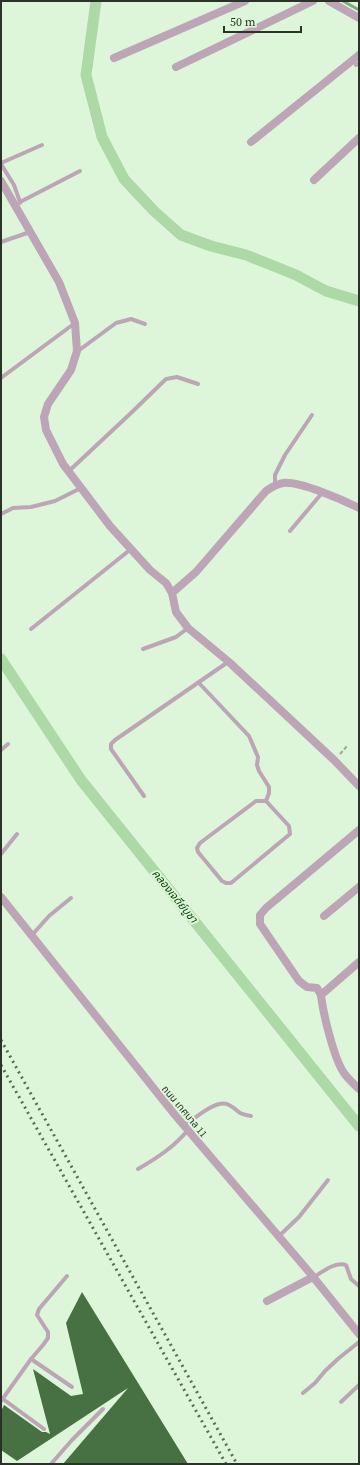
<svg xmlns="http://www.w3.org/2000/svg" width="360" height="1465" font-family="'Source Serif 4','Noto Sans Thai',serif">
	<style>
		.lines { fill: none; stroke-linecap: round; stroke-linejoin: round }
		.stream { stroke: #85a780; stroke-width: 3 }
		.canal { stroke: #acd9a6; stroke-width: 11 }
		.building { fill: #487143 }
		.path { stroke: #9aad97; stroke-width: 2; stroke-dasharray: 4 2; stroke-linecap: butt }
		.service { stroke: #bda5b7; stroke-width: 4 }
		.minor { stroke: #bda5b7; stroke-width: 8 }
		.rail { stroke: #5d6a5a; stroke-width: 3; stroke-dasharray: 2 4; stroke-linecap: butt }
		.labels { text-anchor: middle; stroke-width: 4; stroke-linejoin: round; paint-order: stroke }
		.street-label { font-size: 10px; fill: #2a3328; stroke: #ddf6da }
		.water-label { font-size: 11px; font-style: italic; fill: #074701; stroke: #ddf6da }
	</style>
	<rect width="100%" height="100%" fill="#ddf6da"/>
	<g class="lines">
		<!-- stream -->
		<path class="stream" d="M343,1l16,9"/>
		<!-- canal -->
		<g class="canal">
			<path d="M96,1l-10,74 16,62 22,42 30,32 27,24 30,11 35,9 50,20 30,16 33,10"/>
			<path d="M1,659l80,121 278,346"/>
		</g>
	</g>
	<!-- building -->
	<path class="building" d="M82,1292l106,172h-125l65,-76 -111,73 -16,-11v-39l3,-6 38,27h4l4,2 -17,-65 38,27 12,-2 -17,-71z"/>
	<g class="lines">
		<!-- path -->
		<path class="path" d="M340,754l8,-9"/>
		<!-- service -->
		<g class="service">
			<path d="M356,65l3,-2"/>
			<path d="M1,163l41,-18"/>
			<path d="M1,164l13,21 6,17v1"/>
			<path d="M20,202l60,-31"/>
			<path d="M1,242l29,-10"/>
			<path d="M78,351l38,-28 15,-4 14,5"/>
			<path d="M1,378l74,-55"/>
			<path d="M69,471l62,-58 35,-34 11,-2 21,7"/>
			<path d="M275,485v-10l10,-20 27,-40"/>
			<path d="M1,514l12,-6 18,-1 24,-6 26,-13"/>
			<path d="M290,531l32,-38"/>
			<path d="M31,629l100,-80"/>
			<path d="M143,649l33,-12 12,-9"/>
			<path d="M199,683l50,53 9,21 -1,8 2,6 10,16v6l-3,8h-10l-56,42 -3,5 1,4 24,29 4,2h5l59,-49 -1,-8 -23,-25"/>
			<path d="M1,750l7,-6"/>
			<path d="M144,796l-33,-47v-5l4,-4 113,-78"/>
			<path d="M1,854l16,-20"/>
			<path d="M32,935l17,-19 22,-18"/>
			<path d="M184,1126c10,-7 33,-28 45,-21 10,5 7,9 22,11"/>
			<path d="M138,1169c19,-11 36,-22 50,-39"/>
			<path d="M279,1236l20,-19 29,-37"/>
			<path d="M314,1277c8,-5 22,-16 32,-12l5,14 8,7"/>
			<path d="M31,1359l41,28"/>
			<path d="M303,1393l12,-10 10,-12 14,-13 20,-16"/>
			<path d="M3,1399l41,30"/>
			<path d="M1,1401l30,-42 12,-14 5,-7v-6l-11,-17 2,-6 28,-33"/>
			<path d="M341,1402l18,-17"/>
			<path d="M51,1464l21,-24 31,-31"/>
		</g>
		<!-- minor -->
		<g class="minor">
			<path d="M329,1l30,17"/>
			<path d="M114,58l131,-57"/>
			<path d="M176,67l137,-66"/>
			<path d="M251,142l108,-87"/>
			<path d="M314,180l45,-42"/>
			<path d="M1,181l58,101 16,41 2,28 -6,19 -23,34 -4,13 2,13 17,34 47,62 40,44 16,13 6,10 24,-21 70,-81c6,-4 10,-7 17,-8 17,-2 60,17 76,25"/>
			<path d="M172,593l4,19 12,16 41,34 105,98 25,26"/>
			<path d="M1,897l174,218 135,158 49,61"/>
			<path d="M324,916l35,-29"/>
			<path d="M359,962l-38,33c2,18 13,64 23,78 4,6 10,11 15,16"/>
			<path d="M321,995l-4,-7 -10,-1 -8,-6 -39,-57v-9l6,-7 93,-78"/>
			<path d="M267,1301l46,-24"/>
		</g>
		<!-- rail -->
		<g class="rail">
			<path d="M1,1040l236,424"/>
			<path d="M1,1065l225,399"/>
		</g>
	</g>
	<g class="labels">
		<!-- street labels -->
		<g class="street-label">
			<text transform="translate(185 1111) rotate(50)" y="4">ถนน เทศบาล 11</text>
		</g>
		<!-- water labels -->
		<g class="water-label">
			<text transform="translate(175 896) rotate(51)" y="4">คลองเจดีย์บูชา</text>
		</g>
	</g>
	<!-- border -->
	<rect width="360" height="1465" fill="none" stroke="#2a3328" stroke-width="4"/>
	<!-- scale -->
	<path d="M224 26v6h77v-6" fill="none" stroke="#2a3328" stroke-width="2"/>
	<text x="230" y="26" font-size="12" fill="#2a3328" stroke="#ddf6da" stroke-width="3" paint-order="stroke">50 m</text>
</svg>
